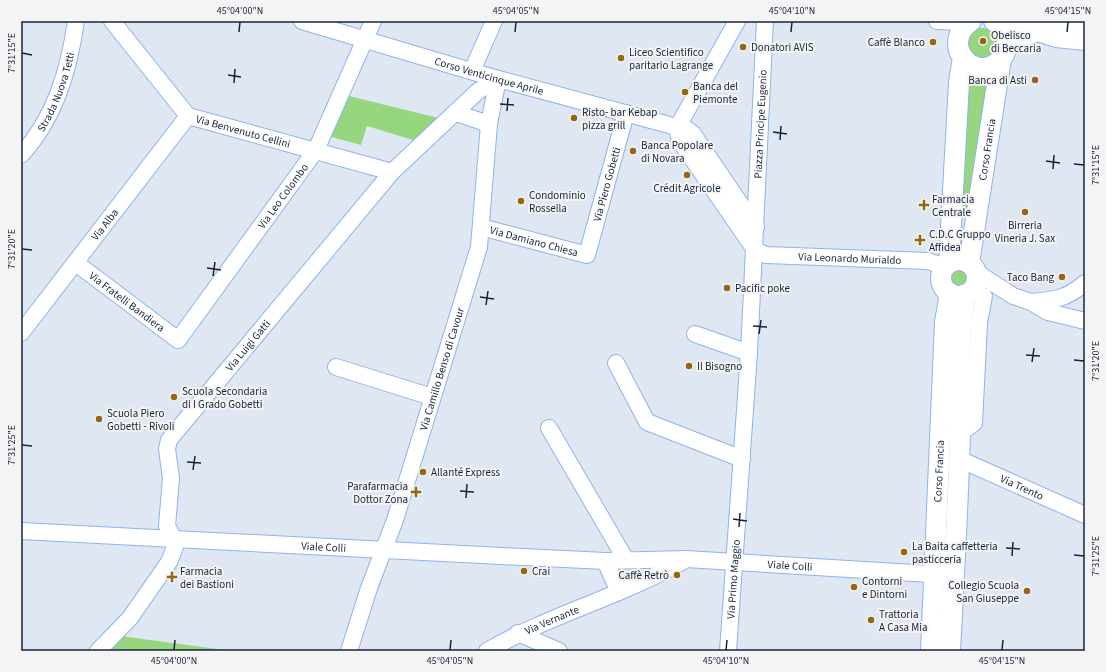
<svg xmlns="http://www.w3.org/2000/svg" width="1106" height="672" font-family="'Source Sans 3',sans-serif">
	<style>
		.green { fill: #95d67f }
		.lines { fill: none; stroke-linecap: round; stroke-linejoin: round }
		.minor-casing { stroke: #8eb4ec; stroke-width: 18 }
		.major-casing { stroke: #8eb4ec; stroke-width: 22 }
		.minor { stroke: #fff; stroke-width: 16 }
		.major { stroke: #fff; stroke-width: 20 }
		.ticks { fill: none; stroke: #16243a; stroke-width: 1.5 }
		.poi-dot { fill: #936712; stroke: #f4f4f4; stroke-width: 1.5 }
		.labels { text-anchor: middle; stroke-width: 4; stroke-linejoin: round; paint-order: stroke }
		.poi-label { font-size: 11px; fill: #16243a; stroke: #f4f4f4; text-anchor: start }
		.street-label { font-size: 11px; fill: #16243a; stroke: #f4f4f4 }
		.neatline { fill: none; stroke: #16243a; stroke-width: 1.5 }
		.ticks-label { font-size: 10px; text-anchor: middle; fill: #16243a }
	</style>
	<rect width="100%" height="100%" fill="#dfe7f3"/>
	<!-- green -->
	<g class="green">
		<circle cx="982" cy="43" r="15"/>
		<path d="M966,85h21l-19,125 -5,2 -2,-1z"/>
		<path d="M345,95l93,23 -25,22 -46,-14 -6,19 -33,-9z"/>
		<circle cx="959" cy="277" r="9"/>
		<path d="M113,635l119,16h-134z"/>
	</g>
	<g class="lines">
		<!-- minor casing -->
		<g class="minor-casing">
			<g id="minor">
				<path id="s1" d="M112,21l76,95 204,56"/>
				<path id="s2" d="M302,21l189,56 197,53 5,4 63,93"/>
				<path d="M737,21l-60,107 3,13 75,109"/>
				<path d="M937,21l24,1 4,3"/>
				<path d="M1034,32l22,7 29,3"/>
				<path d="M472,71l22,-50"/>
				<path d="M457,111l5,4 27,9"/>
				<path id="s3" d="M21,155c34,-37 48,-85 55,-134"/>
				<path id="s4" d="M481,227l106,28 39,-142"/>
				<path id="s5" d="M755,250l11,5 162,6 17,6"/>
				<path id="s6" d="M76,263l102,77 138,-190 57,-129"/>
				<path d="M976,272l37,24 18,6 17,10 37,9"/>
				<path d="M1031,302c24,-2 35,-3 54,-19"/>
				<path id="s7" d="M21,333l167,-217"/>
				<path d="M695,334l54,19"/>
				<path d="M616,363l31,59 95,37"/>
				<path d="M336,367l96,30"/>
				<path d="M549,428l77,132"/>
				<path d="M960,434l14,-11 5,-100 5,-27"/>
				<path id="s8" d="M959,459l126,56"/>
				<path id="s9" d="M21,531l480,25 104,5 81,-2 261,16"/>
				<path d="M605,561l14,31"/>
				<path d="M518,633l41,18"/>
				<path id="s10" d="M98,651l32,-33 39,-56 6,-15 -1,-8 -7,-13 4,-48 -4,-29 2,-9 223,-268 86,-81 20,-12"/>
				<path id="s11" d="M349,651l20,-63 26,-68 84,-273 10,-123 9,-45"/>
				<path id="s12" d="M487,651c62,-36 133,-54 196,-90"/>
				<path id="s13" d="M728,651l21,-298 16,-332"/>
			</g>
		</g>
		<!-- major casing -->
		<g class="major-casing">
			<g id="major">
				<path d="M971,21c-8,5 -13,13 -13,23 0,7 3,12 8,17 26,24 60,-19 28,-40"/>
				<path d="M995,21h50l40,4"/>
				<path d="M1007,47l22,-13 23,-7"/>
				<circle cx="959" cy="278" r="18"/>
				<path d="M949,263l10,-181 4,-24"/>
				<path id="s14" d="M969,263l32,-204"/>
				<path id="s15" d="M931,651l14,-329 5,-29"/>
				<path d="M950,651c4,-73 8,-145 10,-218 1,-46 -4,-94 6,-139"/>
			</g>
		</g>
		<!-- minor -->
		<use href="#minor" class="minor"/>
		<!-- major -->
		<use href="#major" class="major"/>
	</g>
	<!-- ticks -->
	<path class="ticks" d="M239,32l1,-10M515,32l1,-10M791,32l1,-10M1067,32l1,-10M22,53l10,2M228,75l13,2M234,83l1,-14M500,104l14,1M507,111l1,-13M773,132l14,2M780,140l1,-14M1046,161l14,2M1074,164l10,1M1053,169l1,-14M22,249l10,1M207,268l14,2M213,276l2,-14M480,297l14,2M486,305l2,-14M753,326l14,1M759,334l2,-14M1026,355l14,1M1074,360l10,1M1032,362l2,-14M22,445l10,1M187,462l14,1M193,470l2,-14M460,491l14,1M466,498l1,-14M733,519l14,2M739,527l1,-14M1006,548l14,1M1074,555l10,1M1012,556l1,-14M174,650l1,-10M450,650l1,-10M726,650l1,-10M1002,650l1,-10"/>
	<!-- markers -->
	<g class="poi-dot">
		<circle cx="983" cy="41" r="4"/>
		<circle cx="933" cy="42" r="4"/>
		<circle cx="743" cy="47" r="4"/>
		<circle cx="621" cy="58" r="4"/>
		<circle cx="1035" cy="80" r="4"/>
		<circle cx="685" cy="92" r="4"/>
		<circle cx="574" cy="118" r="4"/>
		<circle cx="633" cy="151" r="4"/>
		<circle cx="687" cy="175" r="4"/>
		<circle cx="521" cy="201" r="4"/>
		<path d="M922 199h4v4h4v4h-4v4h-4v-4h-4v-4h4z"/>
		<circle cx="1025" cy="212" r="4"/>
		<path d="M918 234h4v4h4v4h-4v4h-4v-4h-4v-4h4z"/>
		<circle cx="1062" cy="277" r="4"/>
		<circle cx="727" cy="288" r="4"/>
		<circle cx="689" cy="366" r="4"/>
		<circle cx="174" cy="397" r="4"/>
		<circle cx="99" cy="419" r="4"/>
		<circle cx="423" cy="472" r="4"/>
		<path d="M414 486h4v4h4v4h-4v4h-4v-4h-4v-4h4z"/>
		<circle cx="904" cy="552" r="4"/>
		<circle cx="524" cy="571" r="4"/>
		<circle cx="677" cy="575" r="4"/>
		<path d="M170 571h4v4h4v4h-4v4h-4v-4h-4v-4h4z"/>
		<circle cx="854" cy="587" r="4"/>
		<circle cx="1027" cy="591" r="4"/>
		<circle cx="871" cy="620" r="4"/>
	</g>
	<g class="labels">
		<!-- poi labels -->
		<g class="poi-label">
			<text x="991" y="39">Obelisco<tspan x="991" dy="13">di Beccaria</tspan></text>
			<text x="925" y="46" text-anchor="end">Caffè Blanco</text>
			<text x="751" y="51">Donatori AVIS</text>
			<text x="629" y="56">Liceo Scientifico<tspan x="629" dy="13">paritario Lagrange</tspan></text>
			<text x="1027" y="84" text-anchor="end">Banca di Asti</text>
			<text x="693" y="90">Banca del<tspan x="693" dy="13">Piemonte</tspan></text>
			<text x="582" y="116">Risto- bar Kebap<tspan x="582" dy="13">pizza grill</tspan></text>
			<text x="641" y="149">Banca Popolare<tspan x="641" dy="13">di Novara</tspan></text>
			<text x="687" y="192" text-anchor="middle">Crédit Agricole</text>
			<text x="529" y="199">Condominio<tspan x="529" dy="13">Rossella</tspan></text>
			<text x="932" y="203">Farmacia<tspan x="932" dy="13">Centrale</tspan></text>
			<text x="1025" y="229" text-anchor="middle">Birreria<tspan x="1025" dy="13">Vineria J. Sax</tspan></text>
			<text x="929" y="238">C.D.C Gruppo<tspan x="929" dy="13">Affidea</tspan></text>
			<text x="1054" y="281" text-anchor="end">Taco Bang</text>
			<text x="735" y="292">Pacific poke</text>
			<text x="697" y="370">Il Bisogno</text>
			<text x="182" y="395">Scuola Secondaria<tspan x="182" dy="13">di I Grado Gobetti</tspan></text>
			<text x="107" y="417">Scuola Piero<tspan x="107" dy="13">Gobetti - Rivoli</tspan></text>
			<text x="431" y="476">Allanté Express</text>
			<text x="408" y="490" text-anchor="end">Parafarmacia<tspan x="408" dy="13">Dottor Zona</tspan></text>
			<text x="912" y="550">La Baita caffetteria<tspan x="912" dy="13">pasticceria</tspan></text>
			<text x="180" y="575">Farmacia<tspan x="180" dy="13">dei Bastioni</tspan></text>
			<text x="532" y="575">Crai</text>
			<text x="669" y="579" text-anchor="end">Caffè Retrò</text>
			<text x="862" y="585">Contorni<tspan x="862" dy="13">e Dintorni</tspan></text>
			<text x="1019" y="589" text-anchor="end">Collegio Scuola<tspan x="1019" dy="13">San Giuseppe</tspan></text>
			<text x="879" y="618">Trattoria<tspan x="879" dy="13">A Casa Mia</tspan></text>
		</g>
		<!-- street labels -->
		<g class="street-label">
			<text dy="4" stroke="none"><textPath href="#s2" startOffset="195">Corso Venticinque Aprile</textPath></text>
			<text dy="4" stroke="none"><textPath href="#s3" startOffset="73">Strada Nuova Tetti</textPath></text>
			<text dy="4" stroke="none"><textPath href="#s13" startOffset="528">Piazza Principe Eugenio</textPath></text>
			<text dy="4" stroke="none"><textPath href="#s1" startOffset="179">Via Benvenuto Cellini</textPath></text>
			<text dy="4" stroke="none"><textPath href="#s14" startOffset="115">Corso Francia</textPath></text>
			<text dy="4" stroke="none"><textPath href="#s4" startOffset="183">Via Piero Gobetti</textPath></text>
			<text dy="4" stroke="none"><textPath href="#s6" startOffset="306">Via Leo Colombo</textPath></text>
			<text dy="4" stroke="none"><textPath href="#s7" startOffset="137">Via Alba</textPath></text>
			<text dy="4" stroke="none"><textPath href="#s4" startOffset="55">Via Damiano Chiesa</textPath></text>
			<text dy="4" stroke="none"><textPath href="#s5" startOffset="96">Via Leonardo Murialdo</textPath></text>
			<text dy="4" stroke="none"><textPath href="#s6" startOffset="64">Via Fratelli Bandiera</textPath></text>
			<text dy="4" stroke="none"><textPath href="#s10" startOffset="363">Via Luigi Gatti</textPath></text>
			<text dy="4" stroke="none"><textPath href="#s11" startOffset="297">Via Camillo Benso di Cavour</textPath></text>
			<text dy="4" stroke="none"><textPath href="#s15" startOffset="180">Corso Francia</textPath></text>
			<text dy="4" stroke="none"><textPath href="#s8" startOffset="69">Via Trento</textPath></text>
			<text dy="4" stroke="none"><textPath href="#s9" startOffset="303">Viale Colli</textPath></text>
			<text dy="4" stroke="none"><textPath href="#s9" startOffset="770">Viale Colli</textPath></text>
			<text dy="4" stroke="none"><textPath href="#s13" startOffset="72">Via Primo Maggio</textPath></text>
			<text dy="4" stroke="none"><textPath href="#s12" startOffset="72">Via Vernante</textPath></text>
		</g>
	</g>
	<!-- border -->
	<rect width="1106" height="672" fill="none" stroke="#f4f4f4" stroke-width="44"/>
	<rect x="22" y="22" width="1062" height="628" class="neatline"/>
	<g class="ticks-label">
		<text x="240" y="14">45°04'00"N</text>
		<text x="516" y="14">45°04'05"N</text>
		<text x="792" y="14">45°04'10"N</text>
		<text x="1068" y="14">45°04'15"N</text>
		<text transform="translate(11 53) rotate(-90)" y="4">7°31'15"E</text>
		<text transform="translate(1095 165) rotate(-90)" y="4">7°31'15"E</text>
		<text transform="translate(11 249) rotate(-90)" y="4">7°31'20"E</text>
		<text transform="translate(1095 361) rotate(-90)" y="4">7°31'20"E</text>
		<text transform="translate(11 445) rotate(-90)" y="4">7°31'25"E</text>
		<text transform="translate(1095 556) rotate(-90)" y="4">7°31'25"E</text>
		<text x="174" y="664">45°04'00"N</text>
		<text x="450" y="664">45°04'05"N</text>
		<text x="726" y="664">45°04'10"N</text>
		<text x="1002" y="664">45°04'15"N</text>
	</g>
</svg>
